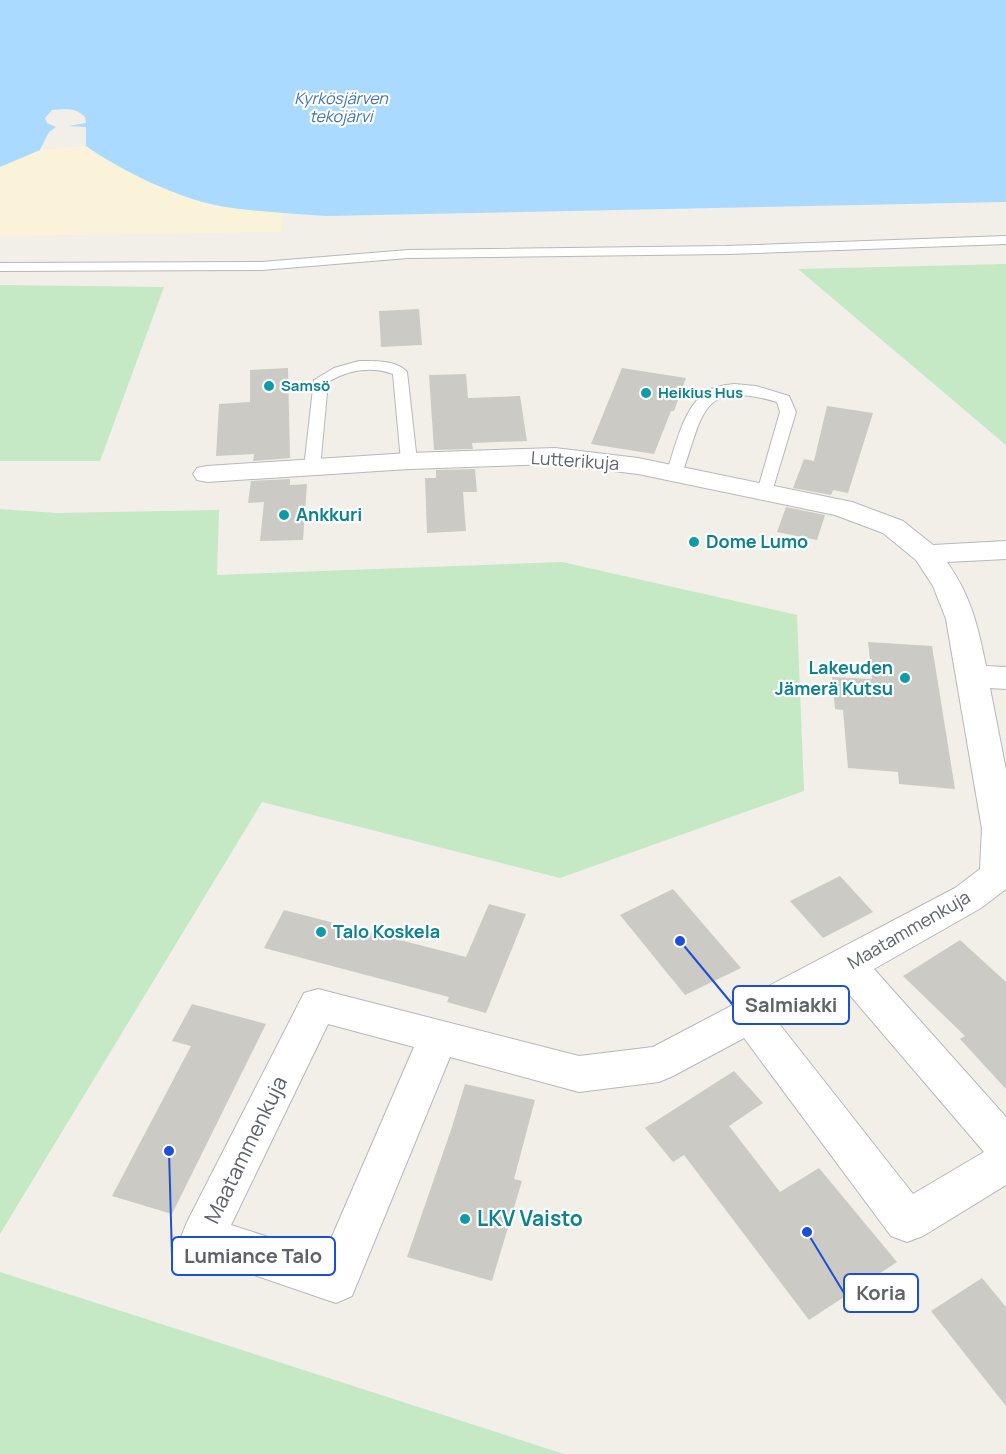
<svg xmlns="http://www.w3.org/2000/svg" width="1006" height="1454" font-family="Manrope,sans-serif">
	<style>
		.green { fill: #c5e8c5 }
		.sand { fill: #fbf3d9 }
		.water { fill: #aadaff }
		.building { fill: #cccac5 }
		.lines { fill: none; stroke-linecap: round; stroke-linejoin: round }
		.lane-casing { stroke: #b5b8bc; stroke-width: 2 }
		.street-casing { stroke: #b5b8bc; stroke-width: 2 }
		.lane { fill: #fff; fill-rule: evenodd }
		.street { fill: #fff; fill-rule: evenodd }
		.culture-dot { fill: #0f9aa8; stroke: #fff; stroke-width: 2 }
		.labels { text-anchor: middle; stroke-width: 4.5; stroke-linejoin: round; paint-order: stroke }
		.far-culture-label { font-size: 15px; font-weight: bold; fill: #0d838f; stroke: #fff; text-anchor: start }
		.far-water-label { font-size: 16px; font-style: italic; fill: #4174aa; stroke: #fff }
		.street-label { font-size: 18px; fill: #5f6368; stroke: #fff }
		.culture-label { font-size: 18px; font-weight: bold; fill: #0d838f; stroke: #fff; text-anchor: start }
		.near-street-label { font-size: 21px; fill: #5f6368; stroke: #fff }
		.near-culture-label { font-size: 21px; font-weight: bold; fill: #0d838f; stroke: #fff; text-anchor: start }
		.leader { fill: none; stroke: #1d4ed8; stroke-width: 2 }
		.callout-dot { fill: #1d4ed8; stroke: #fff; stroke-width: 2 }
		.callout { fill: #fff; stroke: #1d4ed8; stroke-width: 2 }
		.callout-label { font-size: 20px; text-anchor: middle; font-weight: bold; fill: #5f6368 }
	</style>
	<rect width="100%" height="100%" fill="#f1efe8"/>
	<!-- green -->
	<g class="green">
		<path d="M1006,264v181l-208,-176z"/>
		<path d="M0,285l164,2 -64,174h-100z"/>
		<path d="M0,509l57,4 162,-3 -2,65 345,-13 235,53 7,176 -244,87 -298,-76 -262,432z"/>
		<path d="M0,1272l564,182h-564z"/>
	</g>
	<!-- sand -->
	<path class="sand" d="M86,146l14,10 119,50 64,6 -2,20 -281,4v-69l40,-17z"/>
	<!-- water -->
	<path class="water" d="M0,0h1006v202l-680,14c-35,-3 -71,-4 -106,-10 -43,-8 -98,-35 -134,-60v-19l-18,-1 18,-3 -1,-6c-10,-10 -19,-8 -33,-7l-7,8 2,5 9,4 -7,5 -9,18 -40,17z"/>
	<!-- building -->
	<g class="building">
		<path d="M419,309l3,36 -41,2 -2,-36z"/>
		<path d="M288,368l2,90 -37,3 1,-7 -38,2 3,-52 31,-2v-32z"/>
		<path d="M622,368l64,10 -12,33h-3l-17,43 -63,-10z"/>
		<path d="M466,374l2,24 52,-2 7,45 -55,2 1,6 -39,1 -5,-75z"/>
		<path d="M827,406l46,7 -25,80 -15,-3 -2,5 -38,-7 11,-29 10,2z"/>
		<path d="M475,469l2,23h-14l3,39 -39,2 -2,-55h11v-8z"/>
		<path d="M290,479v6l17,-1 -4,56 -43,1 4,-39 -16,1 3,-22z"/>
		<path d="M786,507l39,8 -8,25 -40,-8z"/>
		<path d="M868,642l64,4 23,143 -56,-5 -1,-12 -50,-4 -5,-58 -8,-1 -3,-32 40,2z"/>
		<path d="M840,876l33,36 -50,26 -33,-37z"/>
		<path d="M673,889l68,79 -56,27 -65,-80z"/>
		<path d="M489,904l37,10 -40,99 -39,-11 2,-5 -185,-49 20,-38 182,47z"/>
		<path d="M960,940l46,42v107l-46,-50 5,-3 -62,-60z"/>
		<path d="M192,1004l74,20 -94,190 -60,-18 79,-150 -19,-5z"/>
		<path d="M734,1071l29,32 -34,23 51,66 39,-24 78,94 -88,58 -125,-165 -11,7 -28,-34z"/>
		<path d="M465,1084l70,16 -21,79 8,2 -30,100 -85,-24 45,-130z"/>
		<path d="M982,1278l24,29v99l-75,-95z"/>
	</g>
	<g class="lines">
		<!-- lane casing -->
		<g class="lane-casing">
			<g id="lane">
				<path d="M1006,236v8l-280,10 -318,4 -146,12 -262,1v-8l262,-1 146,-12 318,-4z"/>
				<path d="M359,361c15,0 38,-1 48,11l10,89 -8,5 -8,-5 -8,-87c-22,-8 -45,-4 -65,8l-8,86 -8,5 -6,-2 -2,-3 10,-88 20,-12z"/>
				<path d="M734,384l22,2 33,10 7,16 -25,83h-12l-2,-3 23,-80 -3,-10c-76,-22 -73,9 -95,72l-8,5 -8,-5c10,-27 17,-71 45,-85 7,-3 16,-4 23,-5z"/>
			</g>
		</g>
		<!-- street casing -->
		<g class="street-casing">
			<path id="street" d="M555,448l83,10 214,44 51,19 30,24 73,-4v18l-59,3c24,34 31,64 39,104l20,1v22l-16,-1 16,82v119l-25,19 -107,61 132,148v68l-83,51 -16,6 -16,-6 -147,-198 -71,38 -14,6 -80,10 -129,-35 -98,239 -16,7 -149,-51 -6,-15 6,-15 117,-229 14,-4 261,67 74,-9 302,-159 25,-19 2,-40 -36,-210 -13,-33 -17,-26 -33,-27 -48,-18 -197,-41 -83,-10 -146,5 -202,13 -10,-2 -4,-6 4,-6 10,-2 202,-13zM842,986l142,166 -71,42 -136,-173zM328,1024l86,23 -90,208 -93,-30z"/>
		</g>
		<!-- lane -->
		<use href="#lane" class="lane"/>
		<!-- street -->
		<use href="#street" class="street"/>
	</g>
	<!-- markers -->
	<g class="culture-dot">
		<circle cx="269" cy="386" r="6"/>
		<circle cx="646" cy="393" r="6"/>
		<circle cx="284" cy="515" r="6"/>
		<circle cx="694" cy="542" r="6"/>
		<circle cx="905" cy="678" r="6"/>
		<circle cx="321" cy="932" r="6"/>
		<circle cx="465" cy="1219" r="6"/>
	</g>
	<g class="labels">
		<!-- far-culture labels -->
		<g class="far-culture-label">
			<text x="281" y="391">Samsö</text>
			<text x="658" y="398">Heikius Hus</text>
		</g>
		<!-- far-water labels -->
		<g class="far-water-label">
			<text x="341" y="104">Kyrkösjärven<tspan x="341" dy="18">tekojärvi</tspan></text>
		</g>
		<!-- street labels -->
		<g class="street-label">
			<text transform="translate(575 461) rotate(4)" y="6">Lutterikuja</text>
			<text transform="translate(909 930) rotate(-30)" y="6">Maatammenkuja</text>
		</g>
		<!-- culture labels -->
		<g class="culture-label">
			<text x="296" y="521">Ankkuri</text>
			<text x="706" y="548">Dome Lumo</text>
			<text x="893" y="674" text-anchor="end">Lakeuden<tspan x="893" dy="21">Jämerä Kutsu</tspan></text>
			<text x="333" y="938">Talo Koskela</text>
		</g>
		<!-- near-street labels -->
		<g class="near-street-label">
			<text transform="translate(246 1150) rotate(-64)" y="7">Maatammenkuja</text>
		</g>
		<!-- near-culture labels -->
		<g class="near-culture-label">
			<text x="477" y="1226">LKV Vaisto</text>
		</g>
	</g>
	<!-- callouts -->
	<path class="leader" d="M680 941L733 1005M169 1151L172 1256M807 1232L844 1293"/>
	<g class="callout-dot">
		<circle cx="680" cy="941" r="6"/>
		<circle cx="169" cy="1151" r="6"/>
		<circle cx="807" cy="1232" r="6"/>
	</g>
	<g class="callout">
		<rect x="733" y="986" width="116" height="38" rx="6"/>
		<rect x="172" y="1237" width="163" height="38" rx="6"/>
		<rect x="844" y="1274" width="74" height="38" rx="6"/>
	</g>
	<g class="callout-label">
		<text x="791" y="1012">Salmiakki</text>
		<text x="253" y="1263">Lumiance Talo</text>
		<text x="881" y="1300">Koria</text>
	</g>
</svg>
